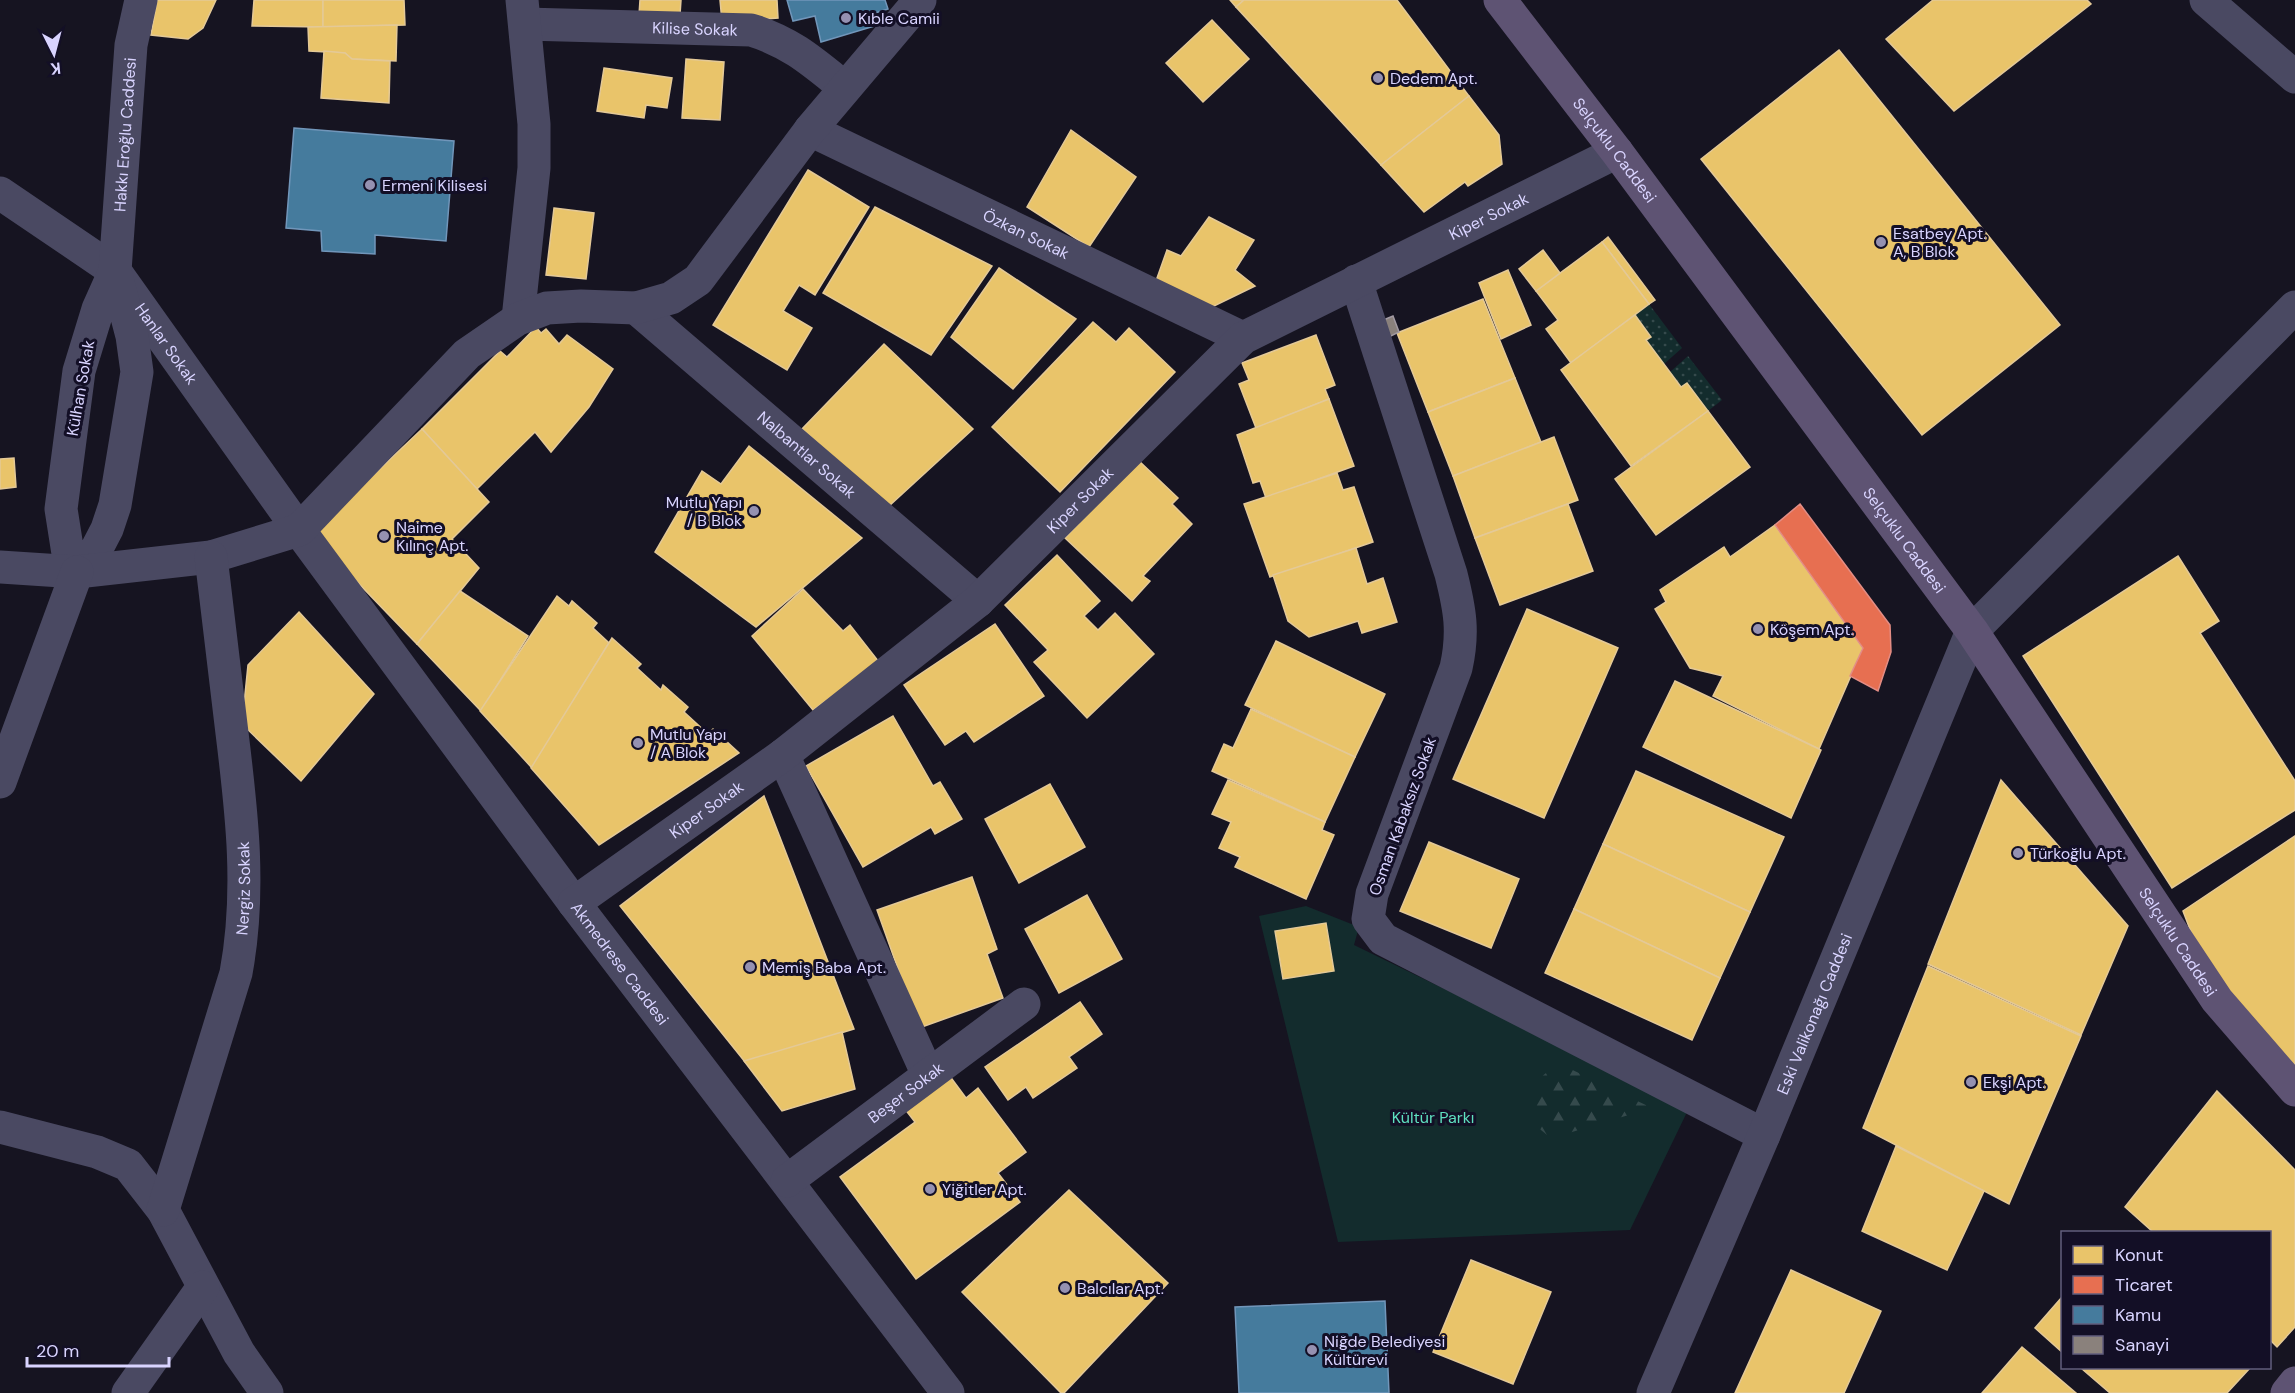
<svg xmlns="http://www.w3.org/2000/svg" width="2295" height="1393" font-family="'DM Sans',sans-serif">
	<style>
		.green { fill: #132c2d }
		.forest { fill: url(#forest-firs) }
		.garden { fill: url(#garden-dots) }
		.homes { fill: #e9c46a; stroke: #e4c997; stroke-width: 1.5 }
		.shops { fill: #e76f51; stroke: #e38d85; stroke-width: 1.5 }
		.public { fill: #457b9d; stroke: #7196ba; stroke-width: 1.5 }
		.industry { fill: #8a817c; stroke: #a29aa3; stroke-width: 1.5 }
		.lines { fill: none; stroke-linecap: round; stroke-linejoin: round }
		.minor { stroke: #4a4962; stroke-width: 33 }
		.major { stroke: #5e5373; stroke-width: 33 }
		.poi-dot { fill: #9591b1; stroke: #130f26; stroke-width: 2 }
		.labels { text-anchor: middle; stroke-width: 6; stroke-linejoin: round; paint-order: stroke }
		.poi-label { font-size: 16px; fill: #d9d4ff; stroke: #130f26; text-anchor: start }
		.street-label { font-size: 16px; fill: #d9d4ff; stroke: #130f26 }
		.park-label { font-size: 16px; fill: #5fe0c0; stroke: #130f26 }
	</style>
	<defs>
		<pattern id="forest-firs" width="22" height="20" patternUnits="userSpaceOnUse" patternTransform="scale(1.5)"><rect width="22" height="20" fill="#132c2d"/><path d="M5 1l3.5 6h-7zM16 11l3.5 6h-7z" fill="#354a4c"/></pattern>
		<pattern id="garden-dots" width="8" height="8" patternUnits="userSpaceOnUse" patternTransform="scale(1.5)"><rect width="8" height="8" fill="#132c2d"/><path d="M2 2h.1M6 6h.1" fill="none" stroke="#354a4c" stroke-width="1.8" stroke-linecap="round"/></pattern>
	</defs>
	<rect width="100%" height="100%" fill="#161421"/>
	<!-- green -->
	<path class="green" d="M1306,906l53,21 -5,18 335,163 -59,122 -292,12 -79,-326z"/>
	<!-- forest -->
	<path class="forest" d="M1560,1064l92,44 -100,30c-38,-23 -27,-56 8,-74z"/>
	<!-- garden -->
	<g class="garden">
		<path d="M1649,304l33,44 -18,16 -18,-24 5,-4 -16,-21z"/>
		<path d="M1688,356l34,44 -14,11 -21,-28 -6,4 -11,-15z"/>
	</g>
	<!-- homes -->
	<g class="homes">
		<path d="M157,0h59l-13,28 -15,11 -37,-4z"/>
		<path d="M254,0h69v27l-71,-1z"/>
		<path d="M323,0h81l1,25 -82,2z"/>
		<path d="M640,0h41l-1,15h-41z"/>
		<path d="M720,0h57l1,18 -56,4z"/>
		<path d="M1230,0h14l-8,7z"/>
		<path d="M1244,0h153l72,96 -88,69 -145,-158z"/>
		<path d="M1933,0h154l4,4 -137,107 -68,-72z"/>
		<path d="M1212,20l37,39 -46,43 -37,-39z"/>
		<path d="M397,25l-1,36 -44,-2 -7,-6 -36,-2 -1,-24z"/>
		<path d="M1839,50l221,275 -138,110 -221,-276z"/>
		<path d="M324,51l21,2 7,6 38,2 -1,42 -68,-5z"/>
		<path d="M686,59l38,3 -4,58 -38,-2z"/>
		<path d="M604,68l68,10 -5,30 -21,-3 -2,13 -47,-7z"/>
		<path d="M1469,96l30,39 3,29 -34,22 -3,-4 -41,30 -43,-47z"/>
		<path d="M1071,130l65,47 -47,70 -62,-40z"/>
		<path d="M808,170l61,37 -54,88 -16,-10 -16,26 29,17 -25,42 -74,-45z"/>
		<path d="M875,207l117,59 -61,89 -108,-62z"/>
		<path d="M554,208l40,5 -8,66 -40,-4z"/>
		<path d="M1209,217l45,23 -19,30 20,16 -47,23 -52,-28 11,-31 14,6z"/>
		<path d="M1608,237l47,63 -6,4 -47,-62z"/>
		<path d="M1602,242l47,62 -78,59 -25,-34 12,-9 -22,-29z"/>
		<path d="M1543,250l17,23 -24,18 -17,-22z"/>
		<path d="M999,268l77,51 -63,70 -62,-52z"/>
		<path d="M1508,270l23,55 -30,14 -22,-56z"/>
		<path d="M1483,299l32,79 -87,34 -31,-79z"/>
		<path d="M1635,315l16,22 -5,3 35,47 6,-4 21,28 -77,55 -70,-96z"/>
		<path d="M1093,322l23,20 13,-14 46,44 -115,120 -68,-65z"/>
		<path d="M536,327l5,6 5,-4 13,15 8,-9 46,34 -24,38 -38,45 -16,-20 -58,57 -55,-60 78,-78 7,6z"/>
		<path d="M1316,335l19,50 -10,4 4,10 -73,29 -17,-44 10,-4 -7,-17z"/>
		<path d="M884,344l89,85 -84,77 -87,-77z"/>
		<path d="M1515,378l26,64 -88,34 -25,-64z"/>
		<path d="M1329,399l25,67 -88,32 -6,-17 -7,2 -16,-48z"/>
		<path d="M1708,411l42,56 -94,68 -41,-56z"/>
		<path d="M422,429l67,73 -37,37 27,29 -62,76 -106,-110z"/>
		<path d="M1554,437l24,63 -103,38 -22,-62z"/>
		<path d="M749,446l113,92 -106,89 -101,-75 47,-81 19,13z"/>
		<path d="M14,458l2,29 -16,2v-30z"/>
		<path d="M1138,460l40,38 -6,6 20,20 -49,52 7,5 -18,20 -67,-63z"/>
		<path d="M1337,473l6,17 11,-3 19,55 -103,35 -26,-73z"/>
		<path d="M1568,504l25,67 -93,34 -25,-67z"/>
		<path d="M1775,525l88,123 -44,101 -106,-53 10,-20 -33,-8 -35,-59 11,-7 -6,-12 64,-43 6,10z"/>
		<path d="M1356,548l11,36 16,-6 14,44 -35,11 -4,-12 -49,16 -21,-16 -15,-46z"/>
		<path d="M1057,555l43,46 -16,15 14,14 17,-17 39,41 -67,64 -53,-56 14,-12 -43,-45z"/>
		<path d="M2178,556l41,65 -19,12 95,148v29l-123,78 -149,-232z"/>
		<path d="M803,589l40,42 7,-6 29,37 -66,48 -61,-74z"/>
		<path d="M460,591l68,45 -47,75 -64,-67z"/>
		<path d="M557,596l12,10 3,-5 25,22 -4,5 16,15 -77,125 -52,-57z"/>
		<path d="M1527,609l91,39 -74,170 -91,-39z"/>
		<path d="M299,612l75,82 -73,87 -59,-57 6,-59z"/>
		<path d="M995,624l49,72 -70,46 -8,-11 -21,14 -41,-60z"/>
		<path d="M612,638l29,26 -4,4 24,22 2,-5 25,22 -4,5 24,22 5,-5 26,24 -140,92 -68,-77z"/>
		<path d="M1276,641l109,53 -30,63 -110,-52z"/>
		<path d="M1675,681l146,69 -30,68 -148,-71z"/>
		<path d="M1251,709l104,48 -30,65 -113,-51 12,-27 9,4z"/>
		<path d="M893,716l40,70 7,-4 22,37 -27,15 -4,-7 -68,40 -57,-101z"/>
		<path d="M1636,771l148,66 -34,75 -147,-68z"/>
		<path d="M1228,780l97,42 -3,8 12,5 -28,64 -71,-32 5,-10 -21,-9 12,-26 -19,-8z"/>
		<path d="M2001,780l127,146 -47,109 -153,-71z"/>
		<path d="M1050,784l35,63 -66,36 -34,-64z"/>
		<path d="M764,796l90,233 -109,33 -125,-156z"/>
		<path d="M2295,836v232l-78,-68 -34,-89z"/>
		<path d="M1429,842l90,37 -28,69 -91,-37z"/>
		<path d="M1603,844l147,68 -30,66 -146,-69z"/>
		<path d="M972,877l25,72 -10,5 16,44 -84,30 -42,-118z"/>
		<path d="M1087,895l35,64 -63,34 -34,-64z"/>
		<path d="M1574,909l146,69 -28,62 -147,-67z"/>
		<path d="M1326,923l8,48 -51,8 -8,-48z"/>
		<path d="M1928,966l153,70 -72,168 -146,-76z"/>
		<path d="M1080,1002l22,32 -33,23 8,11 -44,30 -7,-11 -18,13 -23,-33z"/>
		<path d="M842,1032l13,57 -73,22 -38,-50z"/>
		<path d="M949,1075l17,23 12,-10 48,64 -28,21 22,29 -104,77 -76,-102 75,-55 -11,-14z"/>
		<path d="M2217,1091l78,79v157l-18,20 -7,-7v-108h-117l-28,-25z"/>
		<path d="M1896,1146l88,45 -37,79 -85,-39z"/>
		<path d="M1069,1190l99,93 -104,110h-3l-99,-101z"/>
		<path d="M1471,1260l80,32 -38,92 -80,-32z"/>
		<path d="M1791,1270l90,41 -37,82h-109z"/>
		<path d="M2062,1297v55l-27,-24z"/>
		<path d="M2022,1347l54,46h-94z"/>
		<path d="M2081,1368h169l-23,25h-117z"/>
	</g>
	<!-- shops -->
	<path class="shops" d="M1800,504l90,121 1,27 -13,39 -28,-15 13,-28 -88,-123z"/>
	<!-- public -->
	<g class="public">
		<path d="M787,0h98l3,9 -13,4 3,12 -57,17 -6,-26 -22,5z"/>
		<path d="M294,128l160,13 -8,100 -71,-6v19l-53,-3 -1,-20 -35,-3z"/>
		<path d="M1385,1301l4,92h-150l-4,-86z"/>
	</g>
	<!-- industry -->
	<path class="industry" d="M1393,316l6,16 -12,6 -6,-17z"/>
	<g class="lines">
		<!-- minor -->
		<g class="minor">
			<path d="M2206,0l89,77"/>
			<path id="s1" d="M525,24l226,6c40,12 63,33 94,58"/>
			<path id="s2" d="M810,130l433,208"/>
			<path id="s3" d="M0,193l115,78 184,259 275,373 374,490"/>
			<path id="s4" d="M115,271l-17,38 -19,62 -18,138 8,51 8,12 17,-18 13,-25 8,-24 22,-133 -5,-36 -17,-65 16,-226 10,-45"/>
			<path d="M1356,281l95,293c9,36 13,58 5,94l-84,226 -4,25 15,20 381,196"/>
			<path id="s5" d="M636,308l342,293"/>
			<path d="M518,319l16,-151v-44l-12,-124"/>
			<path d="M0,567l77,5 134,-15 88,-27 168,-176 51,-35 29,-11 34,-2 55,2 35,-10 27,-18 112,-150 110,-130"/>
			<path d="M783,755l145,320"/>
			<path d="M0,782l77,-210"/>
			<path id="s6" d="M574,903l209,-148 195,-154 265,-263 374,-186"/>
			<path d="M0,1127l97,25 31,13 35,45 76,143 28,40"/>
			<path id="s7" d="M787,1181l237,-177"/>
			<path id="s8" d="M163,1210l73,-237c15,-81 6,-159 -4,-240 -7,-59 -14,-117 -21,-176"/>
			<path d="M128,1393l75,-106"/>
			<path id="s9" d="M1653,1393l111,-258 208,-504 323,-324"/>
		</g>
		<!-- major -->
		<g class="major">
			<path id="s10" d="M1500,0l117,152 355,479 245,369 78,90"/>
			<path d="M2287,1393l8,-10"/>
		</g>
	</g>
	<!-- markers -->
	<g class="poi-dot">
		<circle cx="846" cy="18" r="6"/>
		<circle cx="1378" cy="78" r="6"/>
		<circle cx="370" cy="185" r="6"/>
		<circle cx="1881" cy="242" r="6"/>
		<circle cx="754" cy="511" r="6"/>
		<circle cx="384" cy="536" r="6"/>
		<circle cx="1758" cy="629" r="6"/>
		<circle cx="638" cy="743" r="6"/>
		<circle cx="2018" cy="853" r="6"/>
		<circle cx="750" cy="967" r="6"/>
		<circle cx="1971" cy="1082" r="6"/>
		<circle cx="930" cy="1189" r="6"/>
		<circle cx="1065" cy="1288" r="6"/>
		<circle cx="1312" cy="1350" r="6"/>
	</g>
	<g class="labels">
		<!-- poi labels -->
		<g class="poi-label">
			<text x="858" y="24">Kıble Camii</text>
			<text x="1390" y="84">Dedem Apt.</text>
			<text x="382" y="191">Ermeni Kilisesi</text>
			<text x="1893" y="239">Esatbey Apt.<tspan x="1893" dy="18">A, B Blok</tspan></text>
			<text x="742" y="508" text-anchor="end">Mutlu Yapı<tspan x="742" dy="18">/ B Blok</tspan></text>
			<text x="396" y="533">Naime<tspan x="396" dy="18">Kılınç Apt.</tspan></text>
			<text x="1770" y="635">Köşem Apt.</text>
			<text x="650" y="740">Mutlu Yapı<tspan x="650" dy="18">/ A Blok</tspan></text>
			<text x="2030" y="859">Türkoğlu Apt.</text>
			<text x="762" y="973">Memiş Baba Apt.</text>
			<text x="1983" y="1088">Ekşi Apt.</text>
			<text x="942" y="1195">Yiğitler Apt.</text>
			<text x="1077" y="1294">Balcılar Apt.</text>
			<text x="1324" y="1347">Niğde Belediyesi<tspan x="1324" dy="18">Kültürevi</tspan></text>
		</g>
		<!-- street labels -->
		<g class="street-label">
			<text dy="6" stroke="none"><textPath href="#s1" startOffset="170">Kilise Sokak</textPath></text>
			<text dy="6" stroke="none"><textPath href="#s4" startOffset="765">Hakkı Eroğlu Caddesi</textPath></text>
			<text dy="6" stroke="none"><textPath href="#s10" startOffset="189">Selçuklu Caddesi</textPath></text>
			<text dy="6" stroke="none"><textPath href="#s6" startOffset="1152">Kiper Sokak</textPath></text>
			<text dy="6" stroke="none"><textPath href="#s2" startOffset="240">Özkan Sokak</textPath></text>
			<text dy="6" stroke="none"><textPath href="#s3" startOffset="228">Hanlar Sokak</textPath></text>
			<text transform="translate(80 388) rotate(-80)" y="6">Külhan Sokak</text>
			<text dy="6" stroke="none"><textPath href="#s5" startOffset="225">Nalbantlar Sokak</textPath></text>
			<text dy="6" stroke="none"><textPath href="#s6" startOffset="648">Kiper Sokak</textPath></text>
			<text dy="6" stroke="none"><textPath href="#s10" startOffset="675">Selçuklu Caddesi</textPath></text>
			<text dy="6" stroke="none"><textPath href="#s6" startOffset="162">Kiper Sokak</textPath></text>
			<text transform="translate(1402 816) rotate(-70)" y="6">Osman Kabaksız Sokak</text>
			<text dy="6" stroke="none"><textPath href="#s8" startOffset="333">Nergiz Sokak</textPath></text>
			<text dy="6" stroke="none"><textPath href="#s10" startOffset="1161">Selçuklu Caddesi</textPath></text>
			<text dy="6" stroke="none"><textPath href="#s3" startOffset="996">Akmedrese Caddesi</textPath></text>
			<text dy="6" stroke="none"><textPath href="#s9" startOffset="412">Eski Valikonağı Caddesi</textPath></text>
			<text dy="6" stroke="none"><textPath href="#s7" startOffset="148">Beşer Sokak</textPath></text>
		</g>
		<!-- park labels -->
		<g class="park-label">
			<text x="1433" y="1123">Kültür Parkı</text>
		</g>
	</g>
	<!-- legend -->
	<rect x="2061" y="1231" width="210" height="138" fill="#130f26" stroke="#625e7d" stroke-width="1.5"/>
	<rect x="2073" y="1246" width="30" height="18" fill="#e9c46a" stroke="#625e7d" stroke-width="1.5"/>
	<text x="2115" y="1261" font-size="18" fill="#d9d4ff">Konut</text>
	<rect x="2073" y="1276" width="30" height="18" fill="#e76f51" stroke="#625e7d" stroke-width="1.5"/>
	<text x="2115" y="1291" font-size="18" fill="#d9d4ff">Ticaret</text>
	<rect x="2073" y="1306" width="30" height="18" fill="#457b9d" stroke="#625e7d" stroke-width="1.5"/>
	<text x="2115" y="1321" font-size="18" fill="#d9d4ff">Kamu</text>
	<rect x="2073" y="1336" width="30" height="18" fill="#8a817c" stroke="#625e7d" stroke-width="1.5"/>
	<text x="2115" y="1351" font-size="18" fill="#d9d4ff">Sanayi</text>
	<!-- north arrow -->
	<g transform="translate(54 54) rotate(174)" stroke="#130f26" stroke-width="4.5" paint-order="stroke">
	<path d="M0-4.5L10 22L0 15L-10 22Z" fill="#d9d4ff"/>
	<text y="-9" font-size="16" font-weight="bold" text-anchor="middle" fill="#d9d4ff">K</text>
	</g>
	<!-- scale -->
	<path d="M27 1357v9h142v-9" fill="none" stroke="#d9d4ff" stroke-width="3"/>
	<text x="36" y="1357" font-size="18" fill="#d9d4ff" stroke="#130f26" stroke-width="4.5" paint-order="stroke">20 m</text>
</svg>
